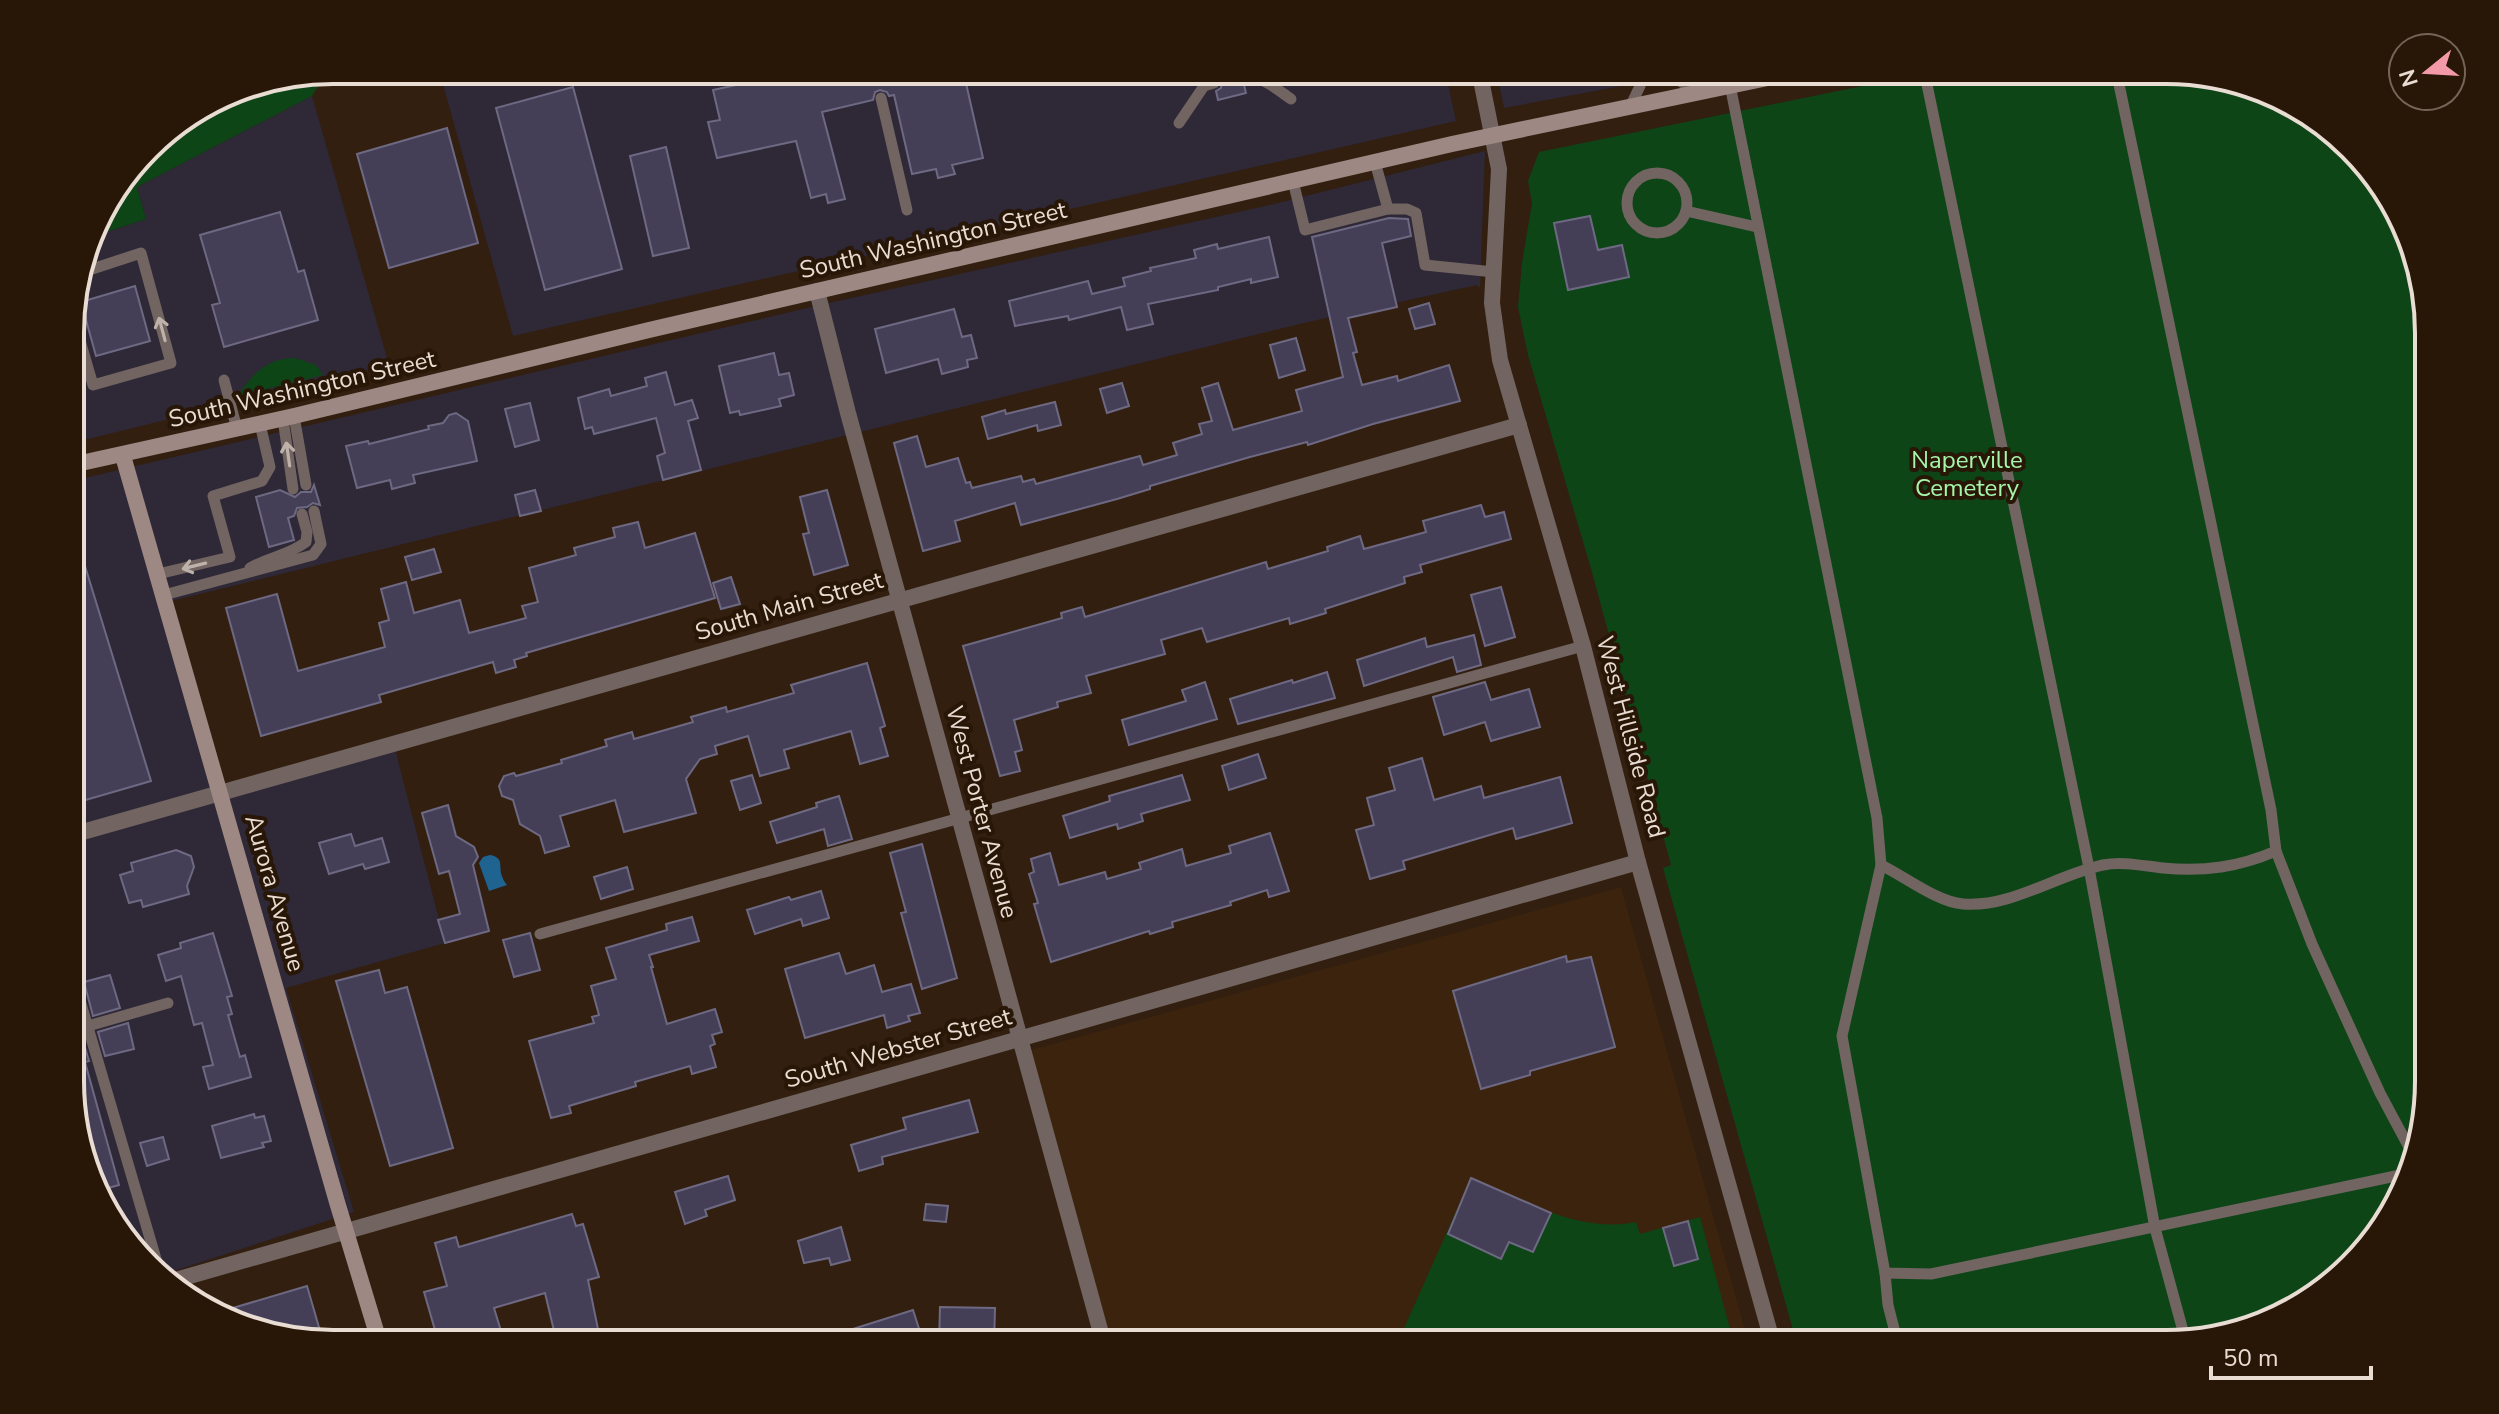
<svg xmlns="http://www.w3.org/2000/svg" width="2499" height="1414" font-family="'Nunito Sans',sans-serif">
	<style>
		.commercial { fill: #2e2837 }
		.built { fill: #3b230d }
		.green { fill: #0d4517 }
		.water { fill: #1f6391 }
		.building { fill: #443f57; stroke: #6e6983; stroke-width: 2 }
		.lines { fill: none; stroke-linecap: round; stroke-linejoin: round }
		.lane { stroke: #716461; stroke-width: 11 }
		.street { stroke: #716461; stroke-width: 16 }
		.secondary { stroke: #9e8884; stroke-width: 16 }
		.oneway { stroke: #bfb2aa }
		.labels { text-anchor: middle; stroke-width: 8; stroke-linejoin: round; paint-order: stroke }
		.street-label { font-size: 24px; fill: #e9dcd2; stroke: #281606 }
		.park-label { font-size: 24px; fill: #a5f6aa; stroke: #281606 }
		.rim { fill: none; stroke: #e9dcd2; stroke-width: 4 }
	</style>
	<rect width="100%" height="100%" fill="#321f0f"/>
	<!-- commercial -->
	<g class="commercial">
		<path d="M439,70h1006l11,51 -943,215z"/>
		<path d="M1496,70h195v3l-187,35z"/>
		<path d="M312,96l77,269 -305,75 -12,-40v-101l19,-62 55,-18 -9,-32z"/>
		<path d="M1485,151l-5,137 -3,-3 -169,37 -1145,281 56,195 175,-53 51,198 -159,45 68,224 -189,62 -50,-47 -43,-112v-634l748,-176 454,-101z"/>
	</g>
	<!-- built -->
	<path class="built" d="M1621,887l128,457h-644l-81,-292z"/>
	<!-- green -->
	<g class="green">
		<path d="M1941,70h225l131,35 88,82 43,129v782l-34,114 -96,97 -115,34 -386,1 -134,-476 8,-3 -79,-293 -64,-217 -10,-48 4,-44 10,-60 -4,-22 11,-29z"/>
		<path d="M328,71l-16,25 -175,91 9,32 -55,18 6,-21 62,-80 63,-40 35,1 30,-18z"/>
		<path d="M295,358l21,7 7,10 -85,21c14,-23 30,-38 57,-38z"/>
		<path d="M1471,1178c52,22 107,56 165,44l4,12 60,-17 34,127h-337z"/>
	</g>
	<!-- water -->
	<g class="water">
		<path d="M287,79l-30,18 -35,-1 11,-6z"/>
		<path d="M490,855c15,3 8,11 12,21 1,4 3,6 5,9l-18,6 -10,-28 4,-6z"/>
	</g>
	<!-- building -->
	<g class="building">
		<path d="M776,70h187l20,88 -31,7 3,9 -17,4 -2,-9 -24,5 -18,-79 -5,1 -2,-4 -7,-2 -5,2 -2,8 -51,12 23,87 -17,4 -2,-9 -15,4 -15,-57 -79,17 -9,-36 12,-2 -7,-30 65,-14z"/>
		<path d="M1211,70h26l-3,11 10,4 2,8 -28,7 -2,-9 5,-3 1,-7 -3,-5 -7,-1z"/>
		<path d="M573,87l49,182 -77,21 -49,-182z"/>
		<path d="M447,128l31,115 -89,25 -32,-114z"/>
		<path d="M666,147l23,101 -36,8 -23,-100z"/>
		<path d="M280,212l18,60 6,-2 14,50 -94,27 -12,-42 8,-2 -20,-68z"/>
		<path d="M1590,216l8,34 24,-5 7,32 -61,13 -14,-67z"/>
		<path d="M1389,218l19,1 3,17 -29,7 15,64 -49,11 9,34 -4,1 9,32 35,-9 1,5 51,-16 11,36 -87,23 -65,21 -1,-3 -57,15 -100,29v3l-33,10 -96,26 -6,-22 -60,18 5,20 -37,10 -29,-108 23,-7 9,31 32,-9 8,25 4,-1 2,6 49,-12 2,6 11,-3 2,5 104,-28 3,9 34,-10 -4,-12 29,-9 -3,-10 13,-3 -10,-33 16,-5 15,47 69,-19 -6,-21 47,-13 -31,-140z"/>
		<path d="M1269,237l9,40 -27,6v-4l-33,8v3l-70,14 5,20 -26,6 -6,-23 -52,13 -1,-4 -53,10 -6,-25 79,-20 4,13 33,-8 -2,-8 28,-7 -1,-3 46,-10 -2,-8 23,-6 1,5z"/>
		<path d="M135,286l15,55 -54,15 -15,-54z"/>
		<path d="M1429,303l6,21 -20,5 -6,-20z"/>
		<path d="M954,309l8,28 9,-2 6,23 -10,2 1,7 -26,7 -4,-15 -52,14 -11,-44z"/>
		<path d="M1296,338l9,32 -26,8 -9,-33z"/>
		<path d="M774,353l5,22 10,-2 5,22 -15,4 2,7 -41,9 -1,-4 -9,2 -11,-47z"/>
		<path d="M666,372l9,33 17,-5 6,18 -10,3 13,49 -38,10 -6,-24 8,-3 -9,-35 -62,16 -2,-7 -7,2 -7,-31 31,-9 2,7 36,-10 -2,-8z"/>
		<path d="M1122,383l7,23 -22,7 -7,-24z"/>
		<path d="M1055,402l6,23 -23,6 -1,-6 -49,14 -6,-22 23,-7 1,4z"/>
		<path d="M530,403l9,37 -24,7 -10,-38z"/>
		<path d="M456,413l12,8 9,40 -64,14 2,8 -23,6 -2,-9 -33,8 -11,-42 22,-5 1,3 60,-15 -1,-3 15,-3 6,-8z"/>
		<path d="M314,485l6,20 -7,-2 -6,4 -10,1 -3,8 -6,2 6,22 -25,7 -13,-50 24,-7 15,7 6,-5h10z"/>
		<path d="M535,490l6,21 -21,5 -5,-21z"/>
		<path d="M827,490l21,75 -34,10 -11,-41 6,-1 -9,-36z"/>
		<path d="M1481,505l4,12 19,-5 7,27 -91,26 2,7 -18,5 1,6 -80,26 1,4 -36,11 -1,-6 -82,24 -5,-14 -41,12 4,14 -79,22 5,17 -34,9 1,5 -44,13 8,30 -7,2 5,19 -20,5 -37,-130 99,-28 -1,-5 21,-6 3,10 181,-55 2,7 60,-18 -1,-4 33,-11 4,13 62,-17 -3,-11z"/>
		<path d="M638,522l7,26 50,-15 20,65 -189,55 1,3 -13,4 2,7 -20,6 -3,-11 -114,33 2,7 -120,34 -35,-128 51,-14 21,77 87,-24 -6,-24 10,-3 -8,-31 25,-7 8,31 46,-13 9,33 57,-15 -4,-12 16,-4 -9,-34 47,-13 -2,-7 41,-11 -2,-9z"/>
		<path d="M77,540l74,241 -79,23v-263z"/>
		<path d="M434,549l7,23 -29,8 -7,-23z"/>
		<path d="M731,577l9,27 -19,5 -8,-26z"/>
		<path d="M1501,587l14,50 -30,9 -14,-51z"/>
		<path d="M1474,635l7,30 -24,7 -4,-15 -89,29 -7,-26 68,-22 2,9z"/>
		<path d="M867,663l18,63 -5,2 8,28 -28,8 -9,-33 -67,19 5,18 -29,8 -12,-40 -33,10 2,8 -17,5 -14,20 10,34 -72,19 -9,-32 -55,16 9,30 -24,7 -5,-17 -20,-12 -7,-24 -11,-4 -3,-10 5,-10 10,-3 2,3 46,-13 -1,-3 46,-14 -2,-6 27,-8 2,7 59,-17 -2,-5 35,-10 1,5 67,-19 -3,-8z"/>
		<path d="M1327,672l8,26 -97,26 -8,-25 62,-19 1,3z"/>
		<path d="M1205,682l12,37 -88,26 -7,-25 64,-19 -4,-11z"/>
		<path d="M1485,682l6,18 38,-11 11,38 -49,14 -6,-19 -41,13 -11,-38z"/>
		<path d="M1258,754l8,24 -37,12 -7,-24z"/>
		<path d="M1422,758l12,42 47,-14 3,12 76,-21 12,46 -56,16 -3,-11 -110,33 2,8 -35,10 -14,-49 18,-5 -7,-27 28,-8 -6,-22z"/>
		<path d="M752,775l9,28 -21,7 -9,-29z"/>
		<path d="M1182,775l8,25 -49,14 2,7 -25,8 -1,-5 -47,14 -7,-22 47,-15 -1,-5z"/>
		<path d="M839,796l13,43 -24,7 -4,-17 -47,14 -7,-21 47,-15 -1,-4z"/>
		<path d="M448,805l8,31 18,11 4,10 -5,8 16,66 -44,12 -7,-23 22,-6 -11,-43 -10,3 -17,-61z"/>
		<path d="M1270,833l19,58 -20,6 -2,-7 -37,12 1,3 -59,17 1,5 -23,7 -1,-3 -98,31 -17,-58 4,-1 -9,-29 5,-2 -3,-13 19,-6 9,32 46,-13 2,7 34,-10 -2,-6 43,-14 4,17 45,-13 -2,-7z"/>
		<path d="M351,834l4,12 27,-8 7,24 -24,7 -2,-5 -34,10 -10,-31z"/>
		<path d="M922,844l35,134 -35,11 -21,-76 5,-1 -16,-59z"/>
		<path d="M176,850l15,6 3,11 -7,19 2,8 -46,13 -2,-7 -12,3 -9,-28 13,-4 -2,-8z"/>
		<path d="M627,867l6,22 -32,10 -7,-22z"/>
		<path d="M821,891l8,27 -26,8 -2,-7 -46,15 -8,-24 42,-13 2,3z"/>
		<path d="M692,917l7,24 -50,14 4,12h-2l16,57 48,-15 7,23 -10,3 3,9 -5,2 6,21 -24,7 -2,-8 -55,16 1,4 -67,20 2,7 -20,5 -22,-77 65,-18 -2,-6 7,-2 -8,-29 25,-7 -10,-31 61,-18 -1,-6z"/>
		<path d="M213,933l19,63 -5,1 5,17 -4,1 12,42 5,-2 6,22 -42,12 -6,-22 10,-2 -11,-42 -8,2 -13,-49 -15,5 -8,-26 23,-7 -1,-5z"/>
		<path d="M530,933l10,37 -26,7 -11,-37z"/>
		<path d="M839,953l7,21 28,-9 8,27 29,-8 9,29 -12,3 2,5 -23,7 -3,-13 -79,23 -20,-69z"/>
		<path d="M1566,956l1,6 24,-5 24,90 -85,24v4l-49,14 -28,-98z"/>
		<path d="M379,970l6,23 22,-6 46,161 -63,18 -54,-185z"/>
		<path d="M110,975l10,33 -27,8 -9,-34z"/>
		<path d="M72,1004l17,57 -4,1 34,123 -18,5 -29,-75z"/>
		<path d="M128,1023l6,26 -29,7 -7,-24z"/>
		<path d="M969,1100l9,32 -96,25 1,7 -24,7 -8,-26 55,-16 -3,-11z"/>
		<path d="M254,1114l1,4 9,-2 7,25 -9,2 2,4 -43,11 -9,-32z"/>
		<path d="M163,1137l6,22 -22,7 -7,-23z"/>
		<path d="M728,1176l7,24 -30,10 2,6 -22,8 -10,-32z"/>
		<path d="M1471,1178l80,35 -18,39 -24,-10 -8,17 -53,-25z"/>
		<path d="M926,1204l22,2 -2,16 -22,-2z"/>
		<path d="M572,1214l4,12 7,-2 16,53 -11,3 12,59 -20,5h-20l-2,-10 -3,1 -10,-42 -51,15 11,36h-36l-2,-8 -28,8 -15,-52 23,-6 -12,-43 21,-6 3,10z"/>
		<path d="M1688,1221l10,38 -24,7 -11,-38z"/>
		<path d="M841,1227l9,33 -19,5 -2,-7 -25,5 -6,-22z"/>
		<path d="M307,1286l16,55 -107,-28z"/>
		<path d="M940,1307l55,1 -1,36h-55z"/>
		<path d="M913,1310l11,34h-106v-4z"/>
	</g>
	<g class="lines">
		<!-- lane -->
		<g class="lane">
			<path d="M1670,70l7,9 21,14"/>
			<path d="M1727,70l150,748 4,47 -39,171 43,237 46,1 474,-100"/>
			<path d="M1924,70l165,798 66,360 31,114"/>
			<path d="M2116,70l155,740 5,41 36,93 68,149 32,60"/>
			<path d="M1242,77c20,-2 34,12 49,22"/>
			<path d="M881,98l26,112"/>
			<path d="M1630,107l10,-21 2,-16"/>
			<path d="M1179,123l25,-37 10,-3"/>
			<circle cx="1657" cy="203" r="30"/>
			<path d="M1293,181l12,49 83,-21 -13,-47"/>
			<path d="M1388,209h19l9,4 9,52 69,7"/>
			<path d="M1686,211l71,16"/>
			<path d="M72,313l21,72 78,-22 -30,-110 -61,20"/>
			<path d="M224,380l13,49"/>
			<path d="M294,416l12,69"/>
			<path d="M283,419l10,70"/>
			<path d="M250,568c19,-11 39,-13 56,-26l1,-10 -5,-18"/>
			<path d="M158,574l72,-17 -17,-61 49,-15 8,-14 -10,-43"/>
			<path d="M164,595l149,-40 8,-11 -7,-33"/>
			<path d="M1881,865c23,11 56,37 82,39 48,4 93,-29 140,-39 19,-4 41,1 60,3 41,4 76,-1 113,-17"/>
			<path d="M540,934l1043,-288"/>
			<path d="M72,973l87,296"/>
			<path d="M88,1026l80,-23"/>
			<path d="M1885,1273l3,32 10,39"/>
		</g>
		<!-- street -->
		<g class="street">
			<path d="M1479,70l20,99 -7,134 8,57 83,286 55,216 135,482"/>
			<path d="M817,291l31,122 256,931"/>
			<path d="M72,835l1447,-410"/>
			<path d="M172,1281l1466,-419"/>
		</g>
		<!-- secondary -->
		<g class="secondary">
			<path d="M123,456l214,746 43,142"/>
			<path d="M72,465l222,-49 355,-86 803,-186 354,-74"/>
		</g>
	</g>
	<!-- one-way arrows -->
	<defs><path id="oneway-shaft" d="M-6 0H5M1.5-3L5.5 0L1.5 3" fill="none" stroke-width="1.6" stroke-linecap="round" stroke-linejoin="round" transform="scale(2)"/></defs>
	<g class="oneway">
		<use href="#oneway-shaft" transform="translate(162 329) rotate(-105)"/>
		<use href="#oneway-shaft" transform="translate(288 454) rotate(-98)"/>
		<use href="#oneway-shaft" transform="translate(194 566) rotate(166)"/>
	</g>
	<g class="labels">
		<!-- street labels -->
		<g class="street-label">
			<text transform="translate(933 240) rotate(-13)" y="8">South Washington Street</text>
			<text transform="translate(302 389) rotate(-13)" y="8">South Washington Street</text>
			<text transform="translate(789 606) rotate(-16)" y="8">South Main Street</text>
			<text transform="translate(1631 737) rotate(75)" y="8">West Hillside Road</text>
			<text transform="translate(982 812) rotate(75)" y="8">West Porter Avenue</text>
			<text transform="translate(275 893) rotate(74)" y="8">Aurora Avenue</text>
			<text transform="translate(898 1048) rotate(-16)" y="8">South Webster Street</text>
		</g>
		<!-- park labels -->
		<g class="park-label">
			<text x="1967" y="468">Naperville<tspan x="1967" dy="28">Cemetery</tspan></text>
		</g>
	</g>
	<!-- crop -->
	<path d="M0 0H2499V1414H0ZM333 84H2166A249 249 0 0 1 2415 333V1081A249 249 0 0 1 2166 1330H333A249 249 0 0 1 84 1081V333A249 249 0 0 1 333 84Z" fill="#281606" fill-rule="evenodd"/>
	<path class="rim" d="M333 84H2166A249 249 0 0 1 2415 333V1081A249 249 0 0 1 2166 1330H333A249 249 0 0 1 84 1081V333A249 249 0 0 1 333 84Z"/>
	<!-- north arrow -->
	<g transform="translate(2427 72) rotate(252)"><circle r="38" fill="#281606" stroke="#756558" stroke-width="2"/>
	<path d="M0-6L14 30L0 20L-14 30Z" fill="#f39aa9"/>
	<text y="-12" font-size="22" font-weight="bold" text-anchor="middle" fill="#e9dcd2">N</text>
	</g>
	<!-- scale -->
	<path d="M2211 1366v12h160v-12" fill="none" stroke="#e9dcd2" stroke-width="4"/>
	<text x="2223" y="1366" font-size="24" fill="#e9dcd2" stroke="#281606" stroke-width="6" paint-order="stroke">50 m</text>
</svg>
